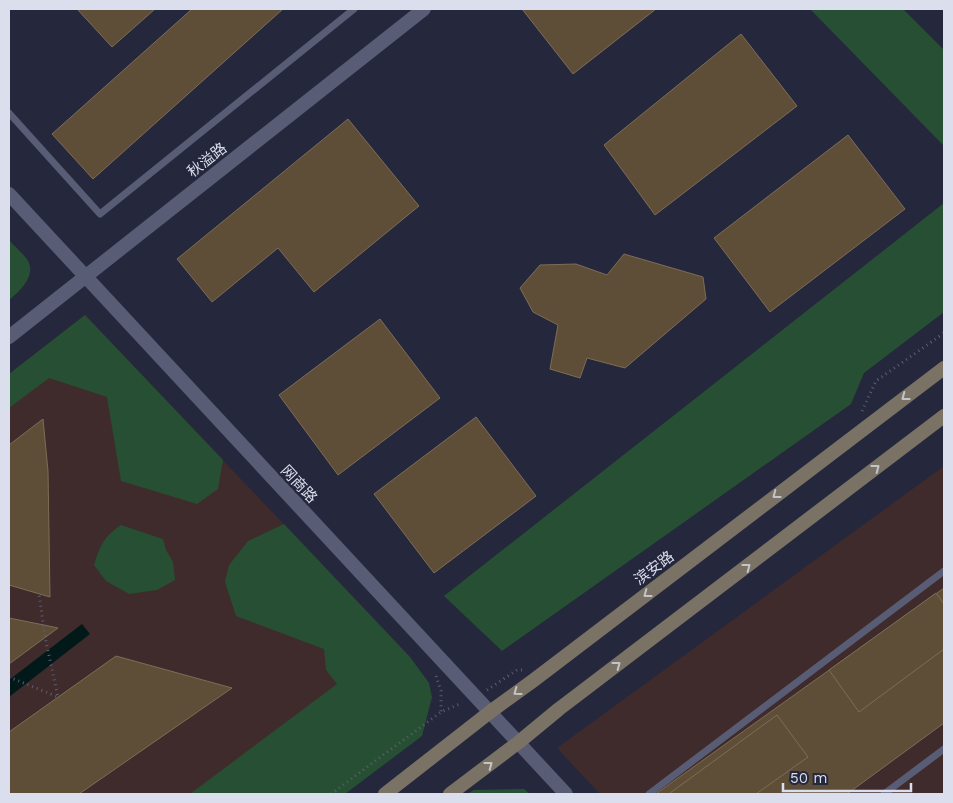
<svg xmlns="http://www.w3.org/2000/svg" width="953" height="803" font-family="'Work Sans','Noto Sans SC',sans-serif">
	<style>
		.commercial { fill: #3f2b2b }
		.green { fill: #274f33 }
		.water { fill: #021919 }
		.building { fill: #5e4e38; stroke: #7e6d56 }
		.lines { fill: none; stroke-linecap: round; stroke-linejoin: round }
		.path { stroke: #5c5e72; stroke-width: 3; stroke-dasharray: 1 4; stroke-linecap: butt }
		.service { stroke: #595c75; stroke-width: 7 }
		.tertiary { stroke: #595c75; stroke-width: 14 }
		.secondary { stroke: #7a7264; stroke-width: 14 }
		.oneway { stroke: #c3c3ca }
		.labels { text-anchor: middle; stroke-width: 4.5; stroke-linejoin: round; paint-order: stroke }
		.street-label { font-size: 15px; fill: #dbdeec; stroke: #25273d }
	</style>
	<rect width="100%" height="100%" fill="#25273d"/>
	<!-- commercial -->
	<g class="commercial">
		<path d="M85,315l325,342 -187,137h-214v-420z"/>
		<path d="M944,466v328h-344l-43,-46z"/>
	</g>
	<!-- green -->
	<g class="green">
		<path d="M810,9h93l41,41v96z"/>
		<path d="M944,203v109l-80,61 -13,31 -349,247 -58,-55z"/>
		<path d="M9,240c4,5 16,15 19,21 8,15 -8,30 -19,39z"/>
		<path d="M85,315l138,145 -5,29 -21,15 -76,-23 -14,-84 -58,-19 -40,30v-34z"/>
		<path d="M284,524l126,133 19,26 3,14 -10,39 -77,58h-155l147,-110 -11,-14 -2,-21 -88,-33 -11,-34 4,-17 19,-24z"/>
		<path d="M121,525l42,14 3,11 7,12 2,18 -18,10 -28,4 -23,-13 -12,-16c7,-21 9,-27 27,-40z"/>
		<path d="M524,789l6,5h-63l7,-4z"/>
	</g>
	<!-- water -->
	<path class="water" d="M82,624l8,10 -81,63v-17z"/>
	<!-- building -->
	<g class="building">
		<path d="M77,9h78l-43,38z"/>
		<path d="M192,9h91l-190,170 -41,-45z"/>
		<path d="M522,9h134l-83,65z"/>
		<path d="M741,34l56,72 -142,109 -51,-70z"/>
		<path d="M348,119l71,87 -105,86 -36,-44 -66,54 -35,-43z"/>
		<path d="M848,135l57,74 -135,103 -56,-74z"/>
		<path d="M624,254l79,23 3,22 -81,69 -38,-10 -7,20 -30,-9 8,-44 -25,-13 -13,-24 20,-23 36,-1 31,11z"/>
		<path d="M380,319l60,79 -102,77 -59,-80z"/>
		<path d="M476,417l60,79 -102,77 -60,-79z"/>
		<path d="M43,419l5,52 2,126 -41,-12v-140z"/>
		<path d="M944,588v135l-97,71h-190v-1z"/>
		<path d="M936,593l8,11v45l-85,63 -30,-42z"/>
		<path d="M9,618l35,7 14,3 -49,36z"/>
		<path d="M116,656l116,32 -153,106h-70v-62z"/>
		<path d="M777,715l31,42 -52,37h-85l-1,-1z"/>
	</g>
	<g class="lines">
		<!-- path -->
		<g class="path">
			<path d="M862,411l14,-30 68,-48"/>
			<path d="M436,676l5,15v21"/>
			<path d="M9,677l49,20 -13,-60 -6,-43"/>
			<path d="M487,690l30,-20h6"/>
			<path d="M331,794l110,-82 21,-9"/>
		</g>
		<!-- service -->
		<g class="service">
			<path d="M9,113l91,101 254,-205"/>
			<path d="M649,794l295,-223"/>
			<path d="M884,794l60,-45"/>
		</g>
		<!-- tertiary -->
		<g class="tertiary">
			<path d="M9,194l557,600"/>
			<path d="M9,337l415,-328"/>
		</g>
		<!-- secondary -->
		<g class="secondary">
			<path d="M385,794l105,-82 44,-32 410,-312"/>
			<path d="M450,794l69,-52 40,-33 385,-293"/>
		</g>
	</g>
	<!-- one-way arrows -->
	<defs><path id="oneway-chevron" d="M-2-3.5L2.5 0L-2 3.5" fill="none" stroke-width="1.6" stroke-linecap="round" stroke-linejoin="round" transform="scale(1.25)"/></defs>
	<g class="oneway">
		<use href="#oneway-chevron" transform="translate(905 397) rotate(143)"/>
		<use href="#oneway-chevron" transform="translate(876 468) rotate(-37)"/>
		<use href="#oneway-chevron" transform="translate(776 495) rotate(143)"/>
		<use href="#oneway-chevron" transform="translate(747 567) rotate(-37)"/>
		<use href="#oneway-chevron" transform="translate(647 594) rotate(143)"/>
		<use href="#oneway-chevron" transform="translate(617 665) rotate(-37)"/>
		<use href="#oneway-chevron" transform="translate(517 692) rotate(144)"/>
		<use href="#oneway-chevron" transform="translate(489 765) rotate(-37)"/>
	</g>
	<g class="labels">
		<!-- street labels -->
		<g class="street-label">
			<text transform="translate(207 160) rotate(-38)" y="5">秋溢路</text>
			<text transform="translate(299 484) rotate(47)" y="5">网商路</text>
			<text transform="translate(654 568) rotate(-37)" y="5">滨安路</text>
		</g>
	</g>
	<!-- border -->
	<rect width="953" height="803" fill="none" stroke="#dbdeec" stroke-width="20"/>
	<!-- scale -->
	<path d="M783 783v8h128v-8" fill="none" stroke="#dbdeec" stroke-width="2.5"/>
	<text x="790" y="783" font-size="15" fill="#dbdeec" stroke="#25273d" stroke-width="4" paint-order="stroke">50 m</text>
</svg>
